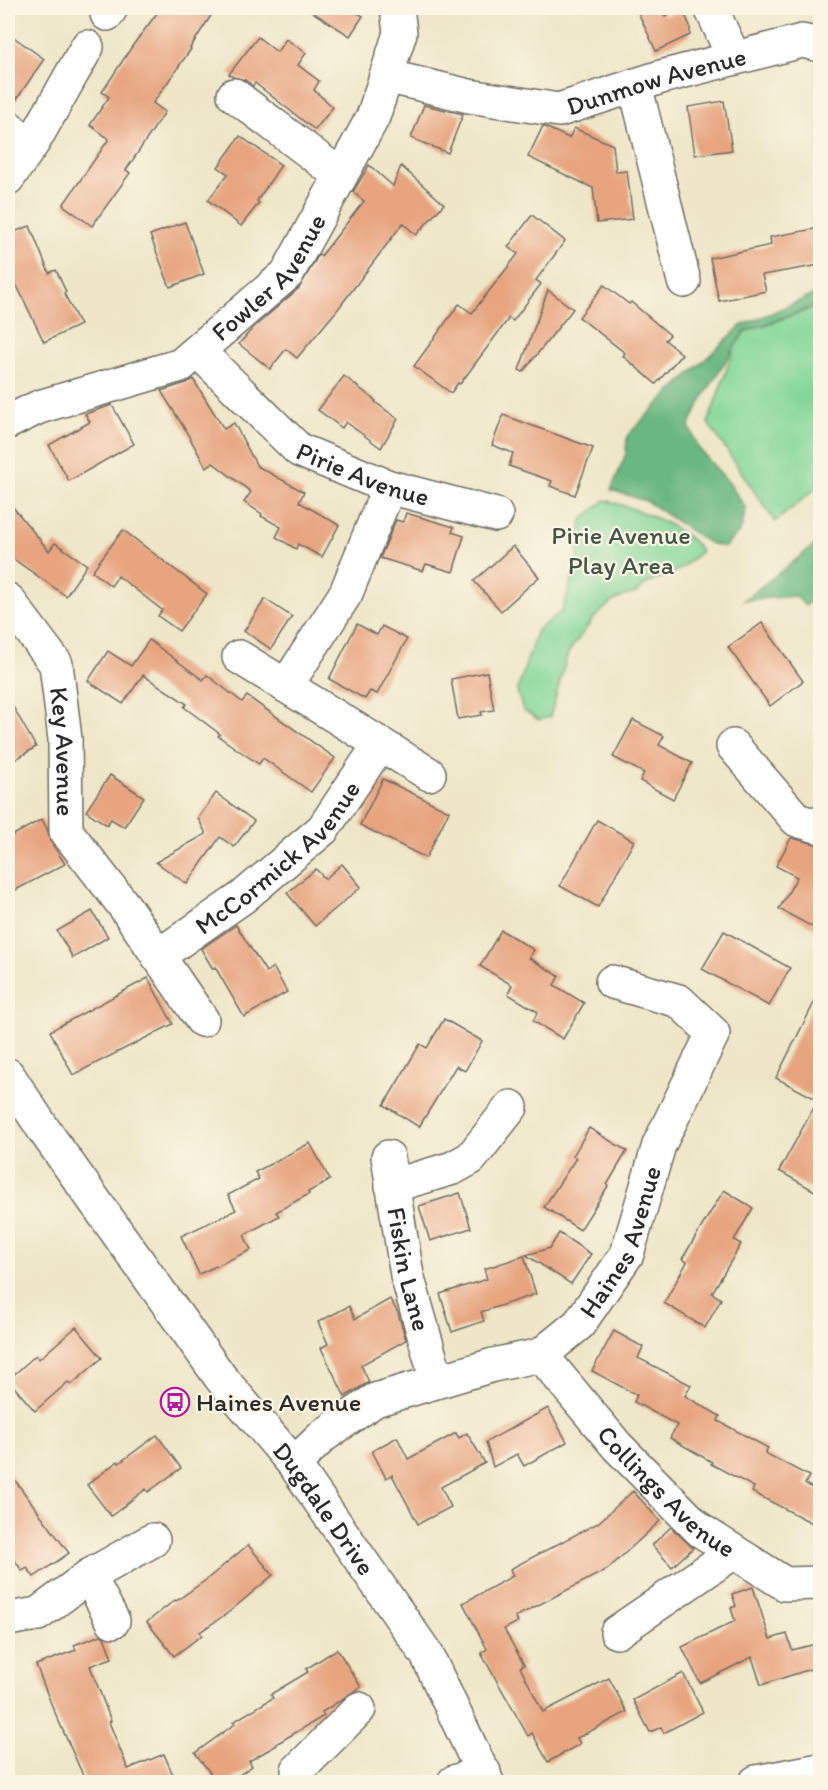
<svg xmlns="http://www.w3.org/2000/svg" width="828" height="1790" font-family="Itim,sans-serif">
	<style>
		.green { fill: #84d799; stroke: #588162; stroke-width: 1.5 }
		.forest { fill: #6bb881; stroke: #4b7256; stroke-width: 1.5 }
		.building { fill: #e7a47f }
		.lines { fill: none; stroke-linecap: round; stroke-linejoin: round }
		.minor-casing { stroke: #6f6c62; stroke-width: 36 }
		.minor { stroke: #fff; stroke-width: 33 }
		.labels { text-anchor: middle; stroke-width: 4.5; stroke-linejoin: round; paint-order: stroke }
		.street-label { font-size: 26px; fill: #2b2b2b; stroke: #fcf5e5 }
		.park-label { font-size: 26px; fill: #415646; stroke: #fcf5e5 }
		.poi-label { font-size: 26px; fill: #2b2b2b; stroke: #fcf5e5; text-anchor: start }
	</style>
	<rect width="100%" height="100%" fill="#fcf5e5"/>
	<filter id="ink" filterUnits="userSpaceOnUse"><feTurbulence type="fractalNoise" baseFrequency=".0167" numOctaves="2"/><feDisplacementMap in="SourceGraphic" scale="12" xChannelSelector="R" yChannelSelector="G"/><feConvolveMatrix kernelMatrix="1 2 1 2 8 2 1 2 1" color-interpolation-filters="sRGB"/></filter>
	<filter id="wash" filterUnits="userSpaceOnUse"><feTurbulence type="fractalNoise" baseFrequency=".008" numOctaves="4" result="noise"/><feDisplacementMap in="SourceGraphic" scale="24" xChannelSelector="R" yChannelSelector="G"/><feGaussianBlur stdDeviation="1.35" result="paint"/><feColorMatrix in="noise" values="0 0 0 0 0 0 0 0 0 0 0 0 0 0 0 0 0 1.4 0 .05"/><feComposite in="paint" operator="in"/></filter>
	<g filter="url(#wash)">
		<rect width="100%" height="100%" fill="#eee6c7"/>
		<!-- green -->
		<g class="green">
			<path d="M820,306v179l-45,37 -67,-99 26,-75 10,-16z"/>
			<path d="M605,500c29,8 79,25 96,51l-19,17 -37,17 -9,8 -12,3 -12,6 -19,17 -25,34 -18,64 -11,3 -16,-10 -6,-19 20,-61 25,-19 15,-48 5,-43z"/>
		</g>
		<!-- forest -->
		<g class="forest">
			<path d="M820,292v12l-76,28 -39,62 -16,32 10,23 30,34 17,26 -6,22 -15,16 -16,-4 -63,-42 -35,-11 15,-36 1,-18 36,-37 78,-73z"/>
			<path d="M820,541v51l-15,14 -9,-10 -52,4z"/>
		</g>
		<g id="blocks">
			<!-- building -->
			<g class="building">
				<path d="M161,8h55l-26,40 1,1 -38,54 12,9 -39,58 4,3 -38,53 -29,-21 46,-66 -19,-14 19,-28 -7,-5 31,-47z"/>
				<path d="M306,8h43l14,8 -13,20z"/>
				<path d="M636,8h25l4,8 17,-8 8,18v9l-34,16z"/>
				<path d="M8,33l36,26 -34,50h-2z"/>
				<path d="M258,37l19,15 9,-13 20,14 -8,12 21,16 -5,9 19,17 -18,23 -60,-47 -2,3 -8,-6 -12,-3 -4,-3z"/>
				<path d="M724,101l8,49 -37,5 -7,-48z"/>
				<path d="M424,105l39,9 -15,39 -37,-15z"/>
				<path d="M543,126l26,12 5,-10 39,17 3,27 11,-1 6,48 -36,4 -4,-35 -65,-31z"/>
				<path d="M240,136l41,29 -24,36 2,2 -18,23 -33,-26 20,-26 -10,-7z"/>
				<path d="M369,165l24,21 8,-20 43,38 -28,31 -13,-12 -65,86 -41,49 -11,-9 -16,20 -31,-25 13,-15 47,-41 20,-34 2,2 43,-55 -11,-9z"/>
				<path d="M532,215l33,26 -29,39 5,4 -28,37 -4,-3 -49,66 -2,-1 -7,10 -37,-27 45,-62 13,9 46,-59 -10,-7z"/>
				<path d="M185,222l19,52 -34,13 -20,-52z"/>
				<path d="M30,226l19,47 7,-3 10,22 -2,1 16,32 -36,17 -36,-75v-33z"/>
				<path d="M820,228v37l-58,10 4,16 -47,10 -9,-43 61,-13 -1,-8z"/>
				<path d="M604,285l25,19 2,-2 39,33 -5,5 17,14 -26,30 -33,-28 2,-3 -46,-36z"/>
				<path d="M548,290l25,19 -50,63 -4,-2z"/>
				<path d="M344,376l32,25 -1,1 23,17 -17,29 -35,-26 -4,6 -24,-18z"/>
				<path d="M193,379l31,50 10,-6 23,43 47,26 -5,10 40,23 -17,32 -24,-13 -2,5 -20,-12 5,-10 -20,-11 1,-2 -18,-12 7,-10 -38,-29 -7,4 -23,-41 -22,-35 25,-8z"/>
				<path d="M112,405l22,39 -65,37 -20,-36 41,-23 -5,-8z"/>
				<path d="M503,415l90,33 -18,47 -25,-9 2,-5 -43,-15 4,-13 -21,-8z"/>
				<path d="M8,501l41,50 6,-8 32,22 -21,31 -58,-41z"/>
				<path d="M406,513l48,14 -2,5 12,4 -11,36 -27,-8 -3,7 -43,-13 16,-38 7,2z"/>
				<path d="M123,530l84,64 -28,37 -21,-15 4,-6 -44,-34 -7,10 -19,-15z"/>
				<path d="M513,546l26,31 -38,34 -27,-30z"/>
				<path d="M265,599l27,18 -21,32 -27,-18z"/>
				<path d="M762,623l41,58 -33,25 -42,-59z"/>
				<path d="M357,624l20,11 5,-9 25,13 -30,55 -7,-3 -5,8 -36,-20z"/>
				<path d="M149,640l54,40 4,-5 35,27 5,-6 88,62 -24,34 -48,-34 -4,6 -12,-8 -29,-20 2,-2 -36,-27 3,-3 -44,-29 -20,29 -35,-23 20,-30 23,15z"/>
				<path d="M487,672l7,38 -13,2 1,3 -24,4 -7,-40z"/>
				<path d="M8,698l28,49 -28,17z"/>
				<path d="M633,720l31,16 -5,9 33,18 -19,36 -33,-18 4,-8 -31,-16z"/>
				<path d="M110,775l34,22 -20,30 -13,-8 -4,6 -21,-14z"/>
				<path d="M383,779l66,32 -23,47 -66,-33z"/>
				<path d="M216,793l38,28 -20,26 -14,-10 -33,47 -31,-22 50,-28 -8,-16z"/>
				<path d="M42,819l5,10 4,13 14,22 -57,30v-56z"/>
				<path d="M597,820l37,21 -36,66 -38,-21z"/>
				<path d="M791,838l29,7v86l-41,-22 18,-32 -21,-11z"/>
				<path d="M342,864l19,23 -46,39 -28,-33 29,-24 9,10z"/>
				<path d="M92,911l16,26 -35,21 -16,-27z"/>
				<path d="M236,925l30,47 7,-5 14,25 -43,25 -29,-50 -2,2 -12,-20z"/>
				<path d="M501,930l33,20 -5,8 30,18 -5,9 30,18 -21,36 -30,-18 5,-9 -30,-18 4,-9 -32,-19z"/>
				<path d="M724,931l66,37 -21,38 -67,-37z"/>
				<path d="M148,978l25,46 -100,51 -23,-44z"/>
				<path d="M820,991v203l-41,-23 39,-71 -42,-22z"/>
				<path d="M444,1019l38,22 -17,30 -9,-5 -37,61 -35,-22 36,-61 7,4z"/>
				<path d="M589,1128l38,23 -20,34 1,1 -28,44 -36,-23 32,-49 -3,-2z"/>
				<path d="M310,1143l20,37 -22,12 1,2 -33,18 3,4 -35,19 7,15 -52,24 -18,-38 55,-26 -8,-15 31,-16 -4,-7z"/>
				<path d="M724,1190l29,18 -19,32 7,4 -29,49 9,6 -16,29 -41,-25 23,-41 -5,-3z"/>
				<path d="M460,1193l11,35 -41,13 -11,-35z"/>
				<path d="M559,1233l32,21 -20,30 -45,-29 24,-7z"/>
				<path d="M524,1256l12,38 -55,18 3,9 -32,11 -12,-38 47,-15 -3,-10z"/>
				<path d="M390,1299l8,14 8,27 -45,25 8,17 -24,15 -24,-49 7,-4 -10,-22 31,-16 6,13z"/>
				<path d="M76,1327l26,31 -31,27 -3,-3 -33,29 -27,-31 28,-25 3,4z"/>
				<path d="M614,1331l29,16 -5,11 53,27 -6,11 35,20 -2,5 50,27 -3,5 44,23 -4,8 15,8v35l-68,-35 2,-5 -43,-23 1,-2 -42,-24 7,-13 -43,-23 3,-7 -45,-24z"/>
				<path d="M548,1408l19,34 -43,24 -7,-12 -24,13 -7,-25z"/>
				<path d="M456,1433l3,5 8,-5 18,30 -44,24 10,20 -33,17 -26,-49 -6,3 -14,-27 25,-14 11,22z"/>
				<path d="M157,1435l24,33 -33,24 -2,-3 -35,27 -24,-31 31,-24 1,2z"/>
				<path d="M8,1471l61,82 -35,24 -7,-9 -5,3 -14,-21z"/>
				<path d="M633,1491l27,30 -52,48 -93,48 3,5 -14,7 20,36 -4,2 23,45 66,-34 18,34 -50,26 3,6 -32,18 -16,-29 -4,3 -47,-83 6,-4 -24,-46 50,-27 -3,-7 88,-46z"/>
				<path d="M671,1527l22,21 -21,19 -20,-22z"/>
				<path d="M248,1545l25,30 -44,37 -29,20 2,3 -28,21 -27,-34 28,-22 1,1 30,-21z"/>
				<path d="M753,1587l17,52 17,-5 5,16 28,-7v23l-59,19 -9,-28 -52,26 -18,-36 53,-26 -4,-13 5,-2 -4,-12z"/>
				<path d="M101,1635l3,2 8,21 -22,8 21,55 -2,1 19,47 36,-15 12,28h-90l-34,-76 -16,-41 40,-15 -2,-5z"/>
				<path d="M337,1649l24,38 -39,25 2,4 -48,28 1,1 -28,16 3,5 -23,16h-12l-22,-29 40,-29 -2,-2 40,-24 -2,-4 37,-22 -2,-3z"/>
				<path d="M683,1673l20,39 -39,21 -3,-6 -11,5 -17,-32z"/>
			</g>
		</g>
	</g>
	<g filter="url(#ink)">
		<use href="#blocks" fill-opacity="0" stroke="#6f6c62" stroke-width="1.5"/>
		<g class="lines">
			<!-- minor casing -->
			<g class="minor-casing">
				<g id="minor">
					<path d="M711,8l23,50"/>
					<path d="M107,14l4,-6"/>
					<path id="s1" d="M386,76l83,20 90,14 102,-33 141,-36 18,4"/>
					<path d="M635,85l49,196"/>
					<path d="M234,95l106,80"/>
					<path d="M8,127l22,20"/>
					<path d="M8,178l26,-37 53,-94"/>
					<path id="s2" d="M198,351l101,99 90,37 107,28"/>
					<path id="s3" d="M8,422l31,-15 142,-42 106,-91 86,-157 27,-84 -3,-25"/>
					<path id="s4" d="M8,600l48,64 9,75 1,92 59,76 77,113"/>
					<path d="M239,657l190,117"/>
					<path d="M286,686l60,-93 43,-106"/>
					<path d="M733,746l64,74 23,7"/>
					<path id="s5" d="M158,956l85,-59 80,-68 57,-85"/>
					<path id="s6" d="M8,1075l36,55 177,248 73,86 133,191 60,127"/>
					<path id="s7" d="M388,1157l19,118 30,106"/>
					<path d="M392,1186l61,-18 18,-10 40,-51"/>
					<path id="s8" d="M541,1355l76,91 83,84 85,54 35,-1"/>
					<path id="s9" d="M294,1464l29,-28 52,-36 118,-35 48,-10 38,-31 48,-70 32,-109 54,-112 -34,-32 -67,-19"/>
					<path d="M89,1576l24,45"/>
					<path d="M8,1619l30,-5 51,-38 64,-36"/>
					<path d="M617,1632l117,-80"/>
					<path d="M298,1770l61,-61"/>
					<path d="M454,1782l30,-10"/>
					<path d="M756,1782l64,-12"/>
				</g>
			</g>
			<!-- minor -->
			<use href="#minor" class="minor"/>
		</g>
	</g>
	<!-- icons -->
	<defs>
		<g id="bus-ring" transform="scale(1.5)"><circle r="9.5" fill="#fcf5e5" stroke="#b5179e" stroke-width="1.5"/><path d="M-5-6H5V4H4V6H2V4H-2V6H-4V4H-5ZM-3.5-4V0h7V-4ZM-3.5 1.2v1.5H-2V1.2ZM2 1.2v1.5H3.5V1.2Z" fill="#b5179e"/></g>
	</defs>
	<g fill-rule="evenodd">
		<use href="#bus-ring" x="175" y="1402"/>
	</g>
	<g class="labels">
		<!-- street labels -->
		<g class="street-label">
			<text dy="9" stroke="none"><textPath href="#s1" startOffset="278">Dunmow Avenue</textPath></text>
			<text dy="9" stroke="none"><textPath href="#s3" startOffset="308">Fowler Avenue</textPath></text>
			<text dy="9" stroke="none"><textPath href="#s2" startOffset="210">Pirie Avenue</textPath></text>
			<text dy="9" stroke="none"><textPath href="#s4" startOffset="168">Key Avenue</textPath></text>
			<text dy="9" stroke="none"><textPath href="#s5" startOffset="156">McCormick Avenue</textPath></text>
			<text dy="9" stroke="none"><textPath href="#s9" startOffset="418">Haines Avenue</textPath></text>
			<text dy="9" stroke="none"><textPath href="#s7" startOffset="114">Fiskin Lane</textPath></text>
			<text dy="9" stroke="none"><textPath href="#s8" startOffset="186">Collings Avenue</textPath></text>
			<text dy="9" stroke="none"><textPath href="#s6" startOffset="537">Dugdale Drive</textPath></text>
		</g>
		<!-- park labels -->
		<g class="park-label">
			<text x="621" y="544">Pirie Avenue<tspan x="621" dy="30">Play Area</tspan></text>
		</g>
		<!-- poi labels -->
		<g class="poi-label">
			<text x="196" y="1411">Haines Avenue</text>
		</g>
	</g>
	<!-- margin -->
	<rect width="828" height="1790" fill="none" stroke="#fcf5e5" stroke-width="30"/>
</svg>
